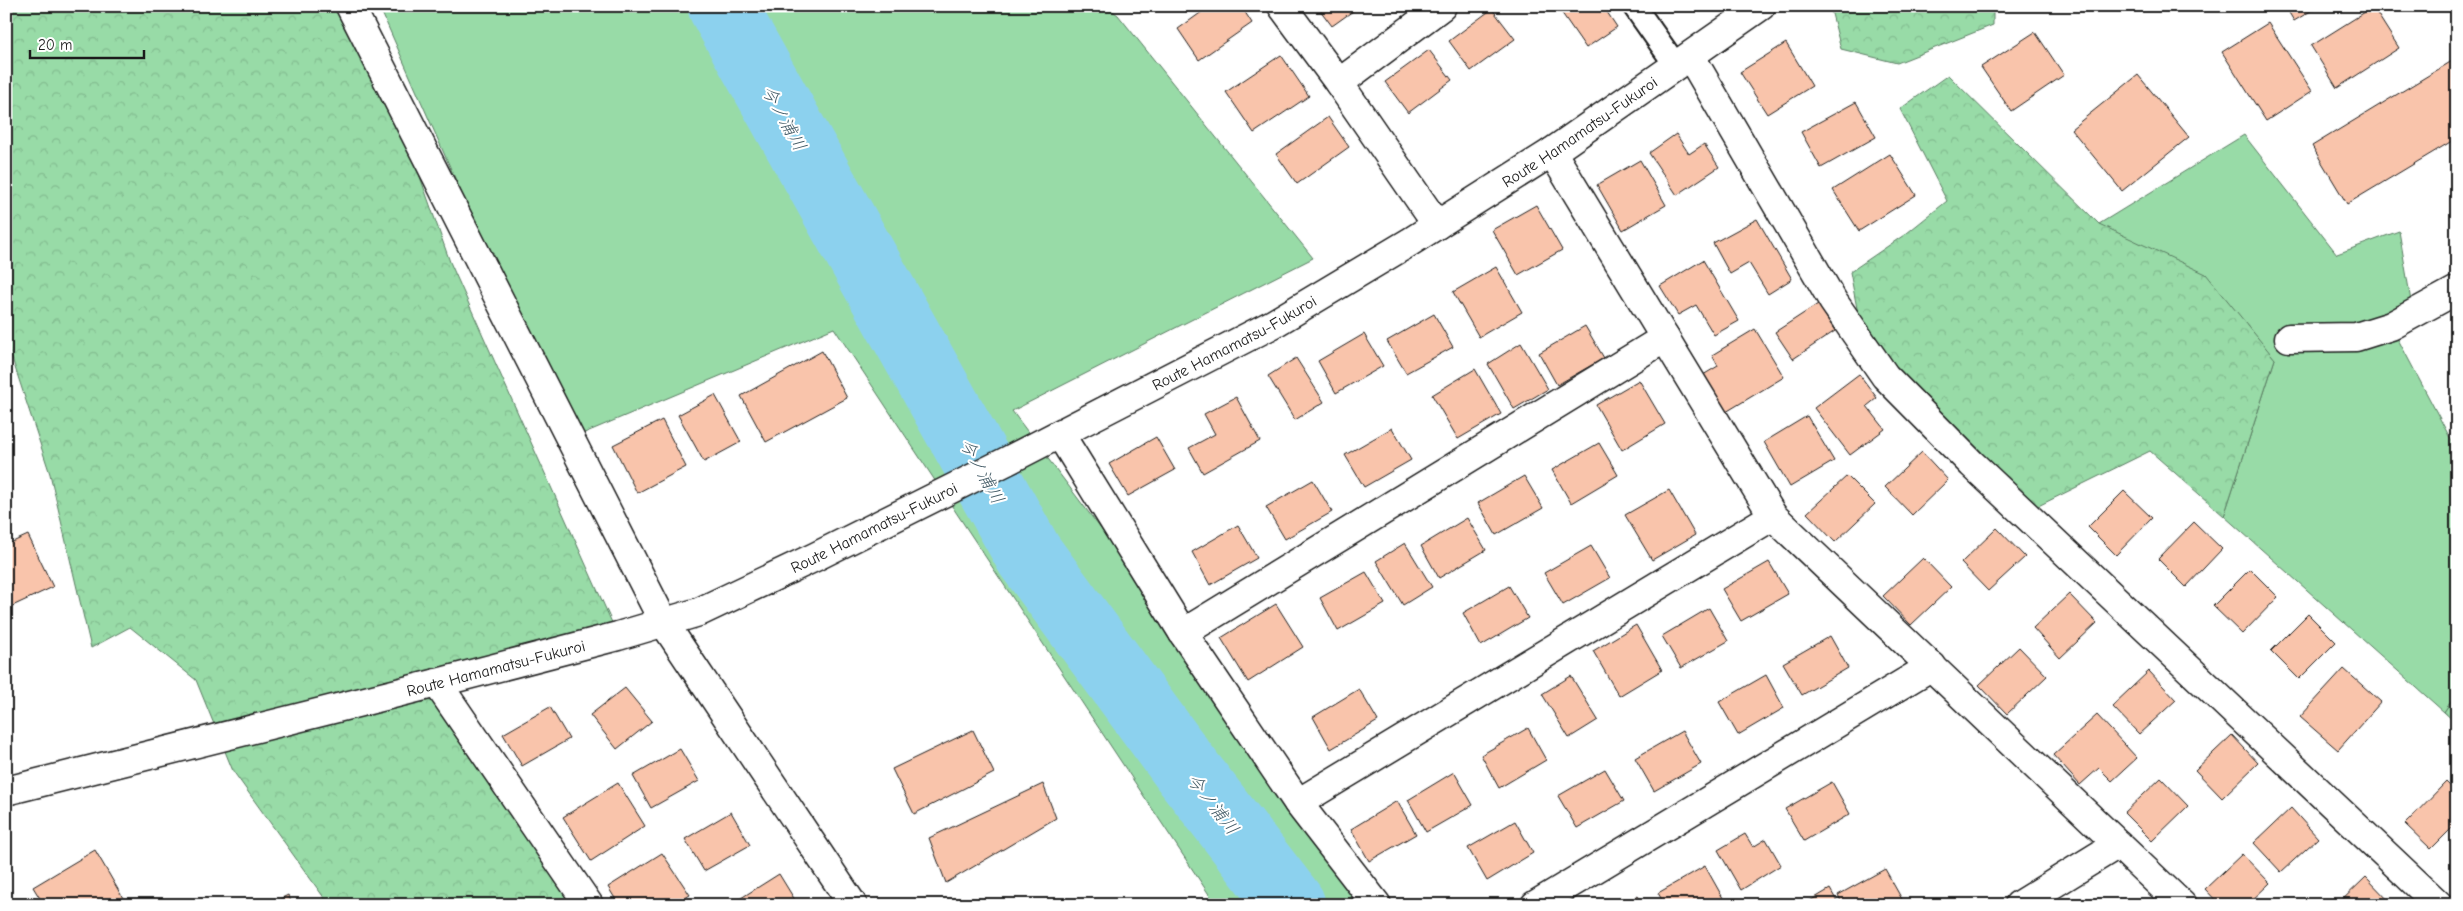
<svg xmlns="http://www.w3.org/2000/svg" width="2463" height="911" font-family="'Comic Neue','Klee One',sans-serif">
	<style>
		.grass { fill: #98dba7; stroke: #5a7c62 }
		.forest { fill: url(#forest-crowns); stroke: #5a7c62 }
		.lines { fill: none; stroke-linecap: round; stroke-linejoin: round }
		.river { stroke: #8cd1ee; stroke-width: 69 }
		.building { fill: #f9c4ab; stroke: #1c1c1c }
		.service-casing { stroke: #1c1c1c; stroke-width: 26 }
		.minor-casing { stroke: #1c1c1c; stroke-width: 31 }
		.tertiary-casing { stroke: #1c1c1c; stroke-width: 31 }
		.secondary-casing { stroke: #1c1c1c; stroke-width: 31 }
		.service { stroke: #fff; stroke-width: 22 }
		.minor { stroke: #fff; stroke-width: 28 }
		.tertiary { stroke: #fff; stroke-width: 28 }
		.secondary { stroke: #fff; stroke-width: 28 }
		.labels { text-anchor: middle; stroke-width: 4; stroke-linejoin: round; paint-order: stroke }
		.street-label { font-size: 16px; fill: #1c1c1c; stroke: #fff }
		.water-label { font-size: 18px; font-style: italic; fill: #435b66; stroke: #fff }
	</style>
	<defs>
		<pattern id="forest-crowns" width="20" height="18" patternUnits="userSpaceOnUse" patternTransform="scale(1.25)"><rect width="20" height="18" fill="#98dba7"/><path d="M2 6a3 3 0 1 1 6 0M12 15a3 3 0 1 1 6 0" fill="none" stroke="#82bb8f"/></pattern>
	</defs>
	<rect width="100%" height="100%" fill="#fff"/>
	<filter id="ink" filterUnits="userSpaceOnUse"><feTurbulence type="fractalNoise" baseFrequency=".02" numOctaves="2"/><feDisplacementMap in="SourceGraphic" scale="10" xChannelSelector="R" yChannelSelector="G"/><feConvolveMatrix kernelMatrix="1 2 1 2 8 2 1 2 1" color-interpolation-filters="sRGB"/></filter>
	<g filter="url(#ink)">
		<!-- grass -->
		<g class="grass">
			<path d="M379,6h727l12,9 195,243 -301,153 373,494h-169l-382,-577 -264,111z"/>
			<path d="M2244,135l93,119 62,-23 14,82 -22,13 66,125v242l-13,19 -220,-196 51,-157 -176,-135z"/>
		</g>
		<!-- forest -->
		<g class="forest">
			<path d="M6,6h354l90,256 168,374 -181,47 148,222h-251l-9,-6 -92,-128 -37,-91 -66,-53 -39,21 -41,-174 -44,-134z"/>
			<path d="M1830,6h163v19l-96,38 -56,-14z"/>
			<path d="M1948,75l151,149 107,50 69,85 -51,157 -74,-65 -126,62 -160,-168 -14,-73 57,-39 40,-32 -47,-92z"/>
			<path d="M2457,693v31l-13,-12z"/>
		</g>
		<g class="lines">
			<!-- river -->
			<path class="river" d="M722,6l307,549 160,218 102,132"/>
		</g>
		<!-- building -->
		<g class="building">
			<path d="M1210,6h31l11,17 -53,37 -21,-31z"/>
			<path d="M1317,6h43l-28,20z"/>
			<path d="M1557,6h46l14,21 -31,21z"/>
			<path d="M2285,6h34l-25,15z"/>
			<path d="M2373,7l26,41 -62,40 -26,-42z"/>
			<path d="M1492,9l23,30 -44,32 -22,-30z"/>
			<path d="M2268,23l44,68 -46,30 -44,-69z"/>
			<path d="M2035,32l29,43 -53,36 -30,-44z"/>
			<path d="M1786,43l26,43 -45,28 -27,-42z"/>
			<path d="M1429,50l23,30 -44,33 -23,-31z"/>
			<path d="M1281,55l28,41 -55,37 -28,-41z"/>
			<path d="M2457,58v80l-110,66 -35,-58z"/>
			<path d="M2138,75l51,62 -67,54 -51,-62z"/>
			<path d="M1856,102l20,35 -55,31 -20,-36z"/>
			<path d="M1328,117l21,30 -52,37 -21,-30z"/>
			<path d="M1676,134l13,20 15,-10 15,23 -42,28 -28,-42z"/>
			<path d="M1890,154l26,41 -57,36 -26,-41z"/>
			<path d="M1640,160l26,45 -43,25 -26,-45z"/>
			<path d="M1536,205l26,45 -44,25 -26,-45z"/>
			<path d="M1757,219l35,60 -24,15 -19,-31 -19,11 -17,-31z"/>
			<path d="M1703,260l36,61 -25,14 -18,-30 -18,10 -18,-29z"/>
			<path d="M1496,267l26,45 -43,25 -26,-45z"/>
			<path d="M1818,304l17,27 -42,28 -18,-27z"/>
			<path d="M1434,314l19,33 -47,26 -19,-32z"/>
			<path d="M1585,326l19,32 -47,27 -18,-32z"/>
			<path d="M1755,329l29,48 -58,35 -23,-37 15,-9 -6,-11z"/>
			<path d="M1364,334l19,32 -47,27 -18,-32z"/>
			<path d="M1521,343l27,46 -34,20 -26,-45z"/>
			<path d="M822,351l25,47 -81,44 -25,-46z"/>
			<path d="M1296,358l28,44 -29,18 -27,-44z"/>
			<path d="M1475,369l26,45 -43,25 -26,-44z"/>
			<path d="M1859,374l18,24 -10,8 18,23 -35,26 -36,-47z"/>
			<path d="M1639,380l26,44 -43,26 -26,-45z"/>
			<path d="M715,395l26,47 -37,20 -26,-47z"/>
			<path d="M1236,397l24,44 -57,32 -14,-25 26,-14 -11,-20z"/>
			<path d="M1807,416l27,45 -44,26 -26,-45z"/>
			<path d="M662,420l24,47 -49,26 -24,-48z"/>
			<path d="M1392,428l19,32 -47,27 -19,-32z"/>
			<path d="M1156,437l19,33 -47,26 -19,-32z"/>
			<path d="M1599,443l19,32 -47,28 -19,-33z"/>
			<path d="M1922,452l26,28 -36,35 -27,-28z"/>
			<path d="M1524,476l19,32 -47,27 -18,-32z"/>
			<path d="M1847,476l28,28 -40,38 -28,-29z"/>
			<path d="M1313,480l19,32 -47,27 -19,-32z"/>
			<path d="M1669,490l26,45 -43,25 -27,-45z"/>
			<path d="M2124,491l28,27 -36,37 -28,-28z"/>
			<path d="M1467,518l19,32 -47,28 -18,-32z"/>
			<path d="M2194,522l28,27 -36,38 -28,-28z"/>
			<path d="M1238,525l19,33 -47,27 -18,-33z"/>
			<path d="M1997,528l28,29 -37,34 -27,-28z"/>
			<path d="M28,535l25,52 -47,22v-64z"/>
			<path d="M1405,543l27,44 -29,18 -27,-44z"/>
			<path d="M1591,546l19,32 -47,27 -19,-32z"/>
			<path d="M1923,558l28,29 -40,38 -28,-29z"/>
			<path d="M1769,562l19,32 -47,27 -19,-32z"/>
			<path d="M2250,569l28,28 -36,37 -29,-28z"/>
			<path d="M1366,572l19,32 -47,27 -18,-33z"/>
			<path d="M1509,586l19,32 -47,28 -18,-33z"/>
			<path d="M2069,594l28,29 -37,35 -27,-30z"/>
			<path d="M1276,604l27,43 -55,35 -27,-44z"/>
			<path d="M1709,608l19,33 -47,27 -19,-32z"/>
			<path d="M2308,614l28,28 -37,37 -28,-28z"/>
			<path d="M1636,625l26,45 -43,26 -26,-45z"/>
			<path d="M1830,636l18,32 -46,27 -19,-32z"/>
			<path d="M2019,647l28,29 -40,38 -28,-29z"/>
			<path d="M2344,669l37,33 -43,48 -38,-33z"/>
			<path d="M2149,671l27,29 -37,34 -27,-28z"/>
			<path d="M1766,675l18,33 -46,27 -19,-33z"/>
			<path d="M1571,676l27,44 -29,18 -27,-44z"/>
			<path d="M625,688l27,33 -35,28 -27,-34z"/>
			<path d="M1359,689l19,32 -47,28 -18,-32z"/>
			<path d="M550,707l19,32 -47,27 -19,-32z"/>
			<path d="M2097,715l40,43 -25,23 -13,-13 -19,17 -27,-30z"/>
			<path d="M1528,728l18,32 -47,28 -18,-33z"/>
			<path d="M973,730l21,43 -80,41 -22,-45z"/>
			<path d="M1682,731l19,33 -47,27 -19,-33z"/>
			<path d="M2232,735l26,28 -36,35 -27,-28z"/>
			<path d="M680,749l19,32 -48,27 -18,-32z"/>
			<path d="M1605,769l19,32 -47,27 -19,-32z"/>
			<path d="M1454,772l19,33 -47,27 -18,-32z"/>
			<path d="M2161,778l27,28 -36,35 -28,-28z"/>
			<path d="M1832,782l18,32 -46,27 -19,-32z"/>
			<path d="M2446,782l11,11v30l-26,26 -26,-25z"/>
			<path d="M618,783l27,43 -54,35 -28,-44z"/>
			<path d="M1043,784l13,34 -110,65 -17,-45z"/>
			<path d="M1397,801l19,33 -47,27 -18,-32z"/>
			<path d="M2291,808l27,30 -37,34 -27,-29z"/>
			<path d="M731,812l19,33 -46,26 -19,-32z"/>
			<path d="M1515,821l18,32 -46,28 -19,-33z"/>
			<path d="M1745,834l8,13 13,-8 15,26 -40,25 -23,-40z"/>
			<path d="M95,850l32,55h-83l-11,-18z"/>
			<path d="M662,853l28,42 -16,10h-55l-11,-18z"/>
			<path d="M2242,854l28,29 -23,22h-27l-15,-16z"/>
			<path d="M1705,866l18,32 -11,7h-47l-7,-12z"/>
			<path d="M1885,869l18,32 -6,4h-54l-5,-10z"/>
			<path d="M779,874l19,31h-68z"/>
			<path d="M2366,877l27,28h-56z"/>
			<path d="M1830,889l9,16h-36z"/>
			<path d="M288,895l5,10h-25z"/>
			<path d="M1638,896l6,9h-20z"/>
		</g>
		<g class="lines">
			<!-- service casing -->
			<g class="service-casing">
				<path id="service" d="M1634,6l43,61"/>
			</g>
			<!-- minor casing -->
			<g class="minor-casing">
				<g id="minor">
					<path d="M1282,6l57,77 98,142"/>
					<path d="M1691,57l142,244 52,75 87,88 467,441"/>
					<path d="M1339,83l103,-77"/>
					<path d="M1552,152l221,364 409,389"/>
					<path d="M2289,338l67,-1 35,-11 66,-36"/>
					<path d="M1060,434l123,199 115,170 79,102"/>
					<path d="M1183,633l482,-295"/>
					<path d="M437,683l152,222"/>
					<path d="M1298,803l475,-287"/>
					<path d="M1535,905l397,-239"/>
					<path d="M2019,905l99,-61"/>
				</g>
			</g>
			<!-- tertiary casing -->
			<g class="tertiary-casing">
				<path id="tertiary" d="M350,6l314,617 189,282"/>
			</g>
			<!-- secondary casing -->
			<g class="secondary-casing">
				<g id="secondary">
					<path id="s1" d="M6,791l431,-108 181,-47 81,-24 116,-55 190,-95 268,-138 137,-82 142,-90 209,-146"/>
				</g>
			</g>
			<!-- service -->
			<use href="#service" class="service"/>
			<!-- minor -->
			<use href="#minor" class="minor"/>
			<!-- tertiary -->
			<use href="#tertiary" class="tertiary"/>
			<!-- secondary -->
			<use href="#secondary" class="secondary"/>
		</g>
	</g>
	<g class="labels">
		<!-- street labels -->
		<g class="street-label">
			<text dy="6" stroke="none"><textPath href="#s1" startOffset="1720">Route Hamamatsu-Fukuroi</textPath></text>
			<text dy="6" stroke="none"><textPath href="#s1" startOffset="1315">Route Hamamatsu-Fukuroi</textPath></text>
			<text dy="6" stroke="none"><textPath href="#s1" startOffset="910">Route Hamamatsu-Fukuroi</textPath></text>
			<text dy="6" stroke="none"><textPath href="#s1" startOffset="505">Route Hamamatsu-Fukuroi</textPath></text>
		</g>
		<!-- water labels -->
		<g class="water-label">
			<text transform="translate(784 118) rotate(61)" y="6">今ノ浦川</text>
			<text transform="translate(982 471) rotate(61)" y="6">今ノ浦川</text>
			<text transform="translate(1213 804) rotate(52)" y="6">今ノ浦川</text>
		</g>
	</g>
	<!-- margin -->
	<rect width="2463" height="911" fill="none" stroke="#fff" stroke-width="25"/>
	<rect x="12" y="12" width="2438" height="886" fill="none" stroke="#1c1c1c" stroke-width="2" filter="url(#ink)"/>
	<!-- scale -->
	<path d="M30 50v8h114v-8" fill="none" stroke="#1c1c1c" stroke-width="2.5"/>
	<text x="38" y="50" font-size="15" fill="#1c1c1c" stroke="#ffffff" stroke-width="4" paint-order="stroke">20 m</text>
</svg>
